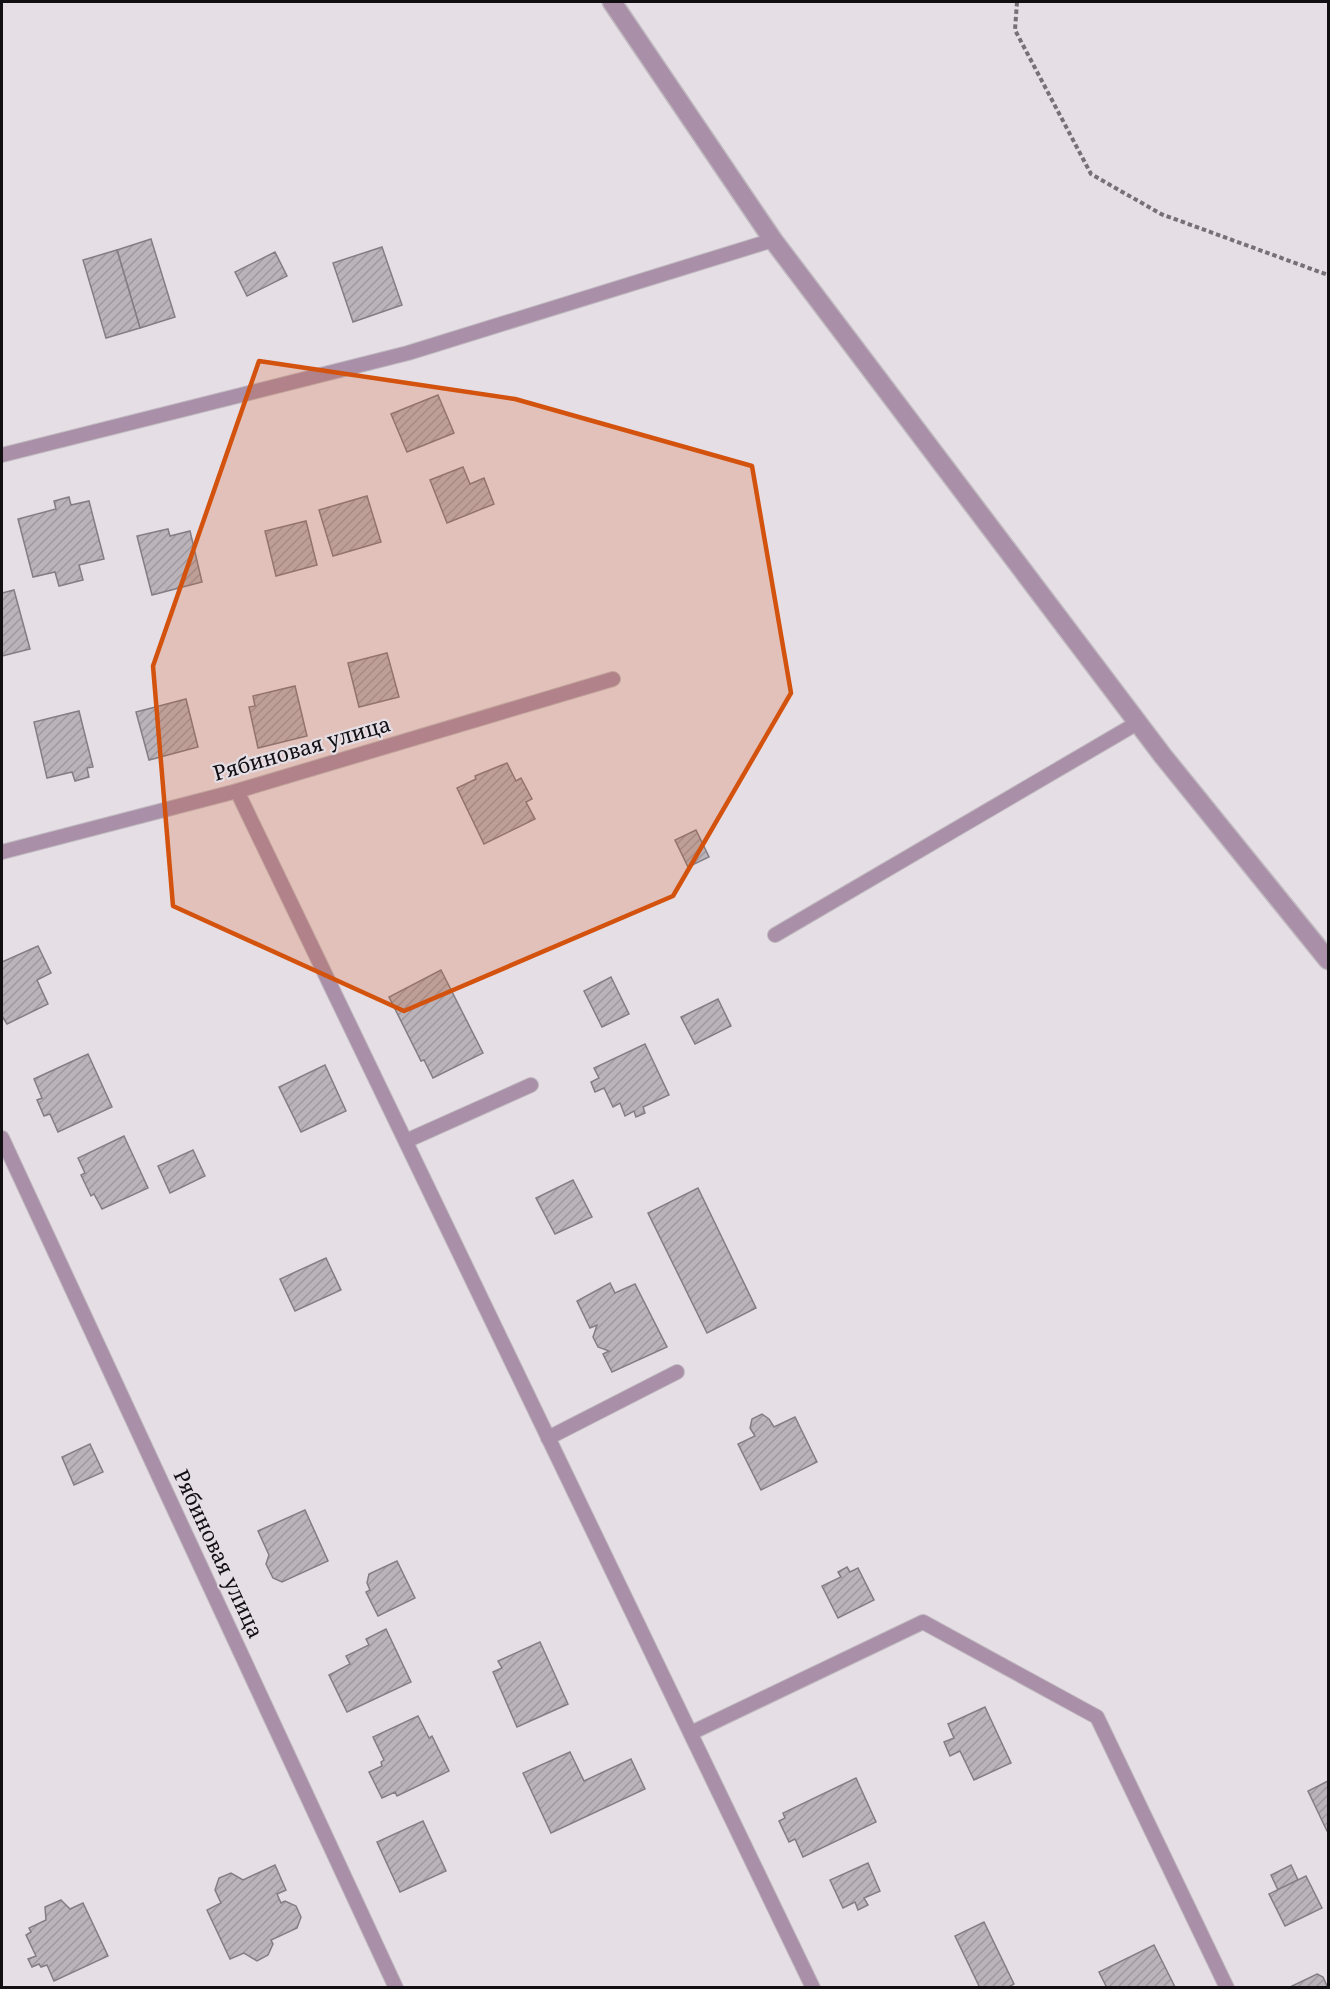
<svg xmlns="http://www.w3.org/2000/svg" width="1330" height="1989" font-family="'Noto Serif',serif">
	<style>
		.building { fill: url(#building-hatch); stroke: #847e84; stroke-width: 1.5 }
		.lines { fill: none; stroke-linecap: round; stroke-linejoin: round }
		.lane-casing { stroke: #bfb9bf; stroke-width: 16 }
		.street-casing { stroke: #bfb9bf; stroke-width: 21 }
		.path { stroke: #767176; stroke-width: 4; stroke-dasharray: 4.5 3; stroke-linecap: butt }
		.lane { stroke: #a98fa8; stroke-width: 14 }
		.street { stroke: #a98fa8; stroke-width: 18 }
		.marked { fill: #d3520d; fill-opacity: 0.2; stroke: #d3520d; stroke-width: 4.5; stroke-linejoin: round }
		.labels { text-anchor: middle; stroke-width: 4.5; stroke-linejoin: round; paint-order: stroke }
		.street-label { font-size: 21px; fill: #120f12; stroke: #e5dee5 }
	</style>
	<defs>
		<pattern id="building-hatch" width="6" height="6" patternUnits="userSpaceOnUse" patternTransform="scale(1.5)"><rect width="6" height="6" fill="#bab3ba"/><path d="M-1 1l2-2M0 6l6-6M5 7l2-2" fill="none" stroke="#9f999f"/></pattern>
	</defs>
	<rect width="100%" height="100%" fill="#e5dee5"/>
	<!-- building -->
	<g class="building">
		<path d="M151,239l24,78 -35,11 -23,-78z"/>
		<path d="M382,247l20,58 -49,17 -20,-59z"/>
		<path d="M117,250l23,78 -34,10 -23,-78z"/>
		<path d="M275,252l12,24 -40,20 -12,-24z"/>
		<path d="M438,395l16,38 -47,19 -16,-38z"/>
		<path d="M463,467l7,17 14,-6 10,26 -47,19 -17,-43z"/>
		<path d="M367,496l14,46 -48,14 -14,-46z"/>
		<path d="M69,497l2,8 18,-4 15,58 -25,6 4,15 -24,6 -4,-14 -22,5 -15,-58 38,-10 -2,-8z"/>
		<path d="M306,521l11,44 -41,11 -11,-45z"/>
		<path d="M168,529l2,7 20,-5 12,51 -50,13 -15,-59z"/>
		<path d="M14,590l16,59 -28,7v-63z"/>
		<path d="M387,653l12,44 -40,10 -11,-44z"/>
		<path d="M295,686l12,50 -49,12 -9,-41 6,-1 -2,-10z"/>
		<path d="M186,699l12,48 -49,13 -13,-48z"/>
		<path d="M79,711l14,56 -6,1 2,9 -14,4 -3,-9 -25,6 -13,-56z"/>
		<path d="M507,763l9,18 5,-3 11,21 -6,3 9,17 -51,25 -27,-56 19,-9 -1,-3z"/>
		<path d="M696,830l13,27 -21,10 -13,-27z"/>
		<path d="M38,946l13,27 -14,7 11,24 -41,20 -5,-8v-54z"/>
		<path d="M441,970l42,83 -50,25 -9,-18 -3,1 -32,-64z"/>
		<path d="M611,977l18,37 -27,13 -18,-36z"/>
		<path d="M718,999l13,27 -36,18 -14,-27z"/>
		<path d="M645,1044l24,51 -26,12 2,6 -9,4 -2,-6 -9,5 -5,-13 -7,4 -9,-19 -9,4 -4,-10 8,-4 -5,-10z"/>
		<path d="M88,1054l24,53 -54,25 -8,-18 -6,2 -7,-16 5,-2 -8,-19z"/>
		<path d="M325,1065l21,46 -45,21 -22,-45z"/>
		<path d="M124,1136l24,52 -46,21 -8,-15 -3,2 -10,-21 4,-2 -7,-15z"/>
		<path d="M193,1150l12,26 -35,17 -12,-27z"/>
		<path d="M573,1180l19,37 -37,17 -19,-36z"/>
		<path d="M698,1188l58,120 -49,25 -59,-120z"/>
		<path d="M326,1258l15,32 -46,21 -15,-32z"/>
		<path d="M610,1283l5,10 20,-9 32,63 -55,25 -9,-18 6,-3 -11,-4 -5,-10 4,-12 -7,3 -13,-27z"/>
		<path d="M762,1414l7,5 5,8 21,-10 22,45 -56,28 -23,-46 17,-8 -5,-8 2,-9z"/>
		<path d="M90,1444l13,28 -29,13 -12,-28z"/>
		<path d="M305,1510l23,51 -46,21 -9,-4 -7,-14 3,-9 -11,-24z"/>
		<path d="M397,1561l18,37 -37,18 -12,-24 4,-2 -3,-7 2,-9z"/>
		<path d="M847,1567l3,5 8,-4 16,32 -36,18 -16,-32 19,-9 -3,-5z"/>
		<path d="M386,1629l25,53 -64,30 -18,-37 21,-11 -4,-8 23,-11 -3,-6z"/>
		<path d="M540,1642l28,62 -51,23 -24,-55 9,-4 -4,-7z"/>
		<path d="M985,1707l26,56 -37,17 -14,-29 -10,5 -6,-14 10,-4 -6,-14z"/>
		<path d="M418,1716l11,22 3,-2 17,35 -52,25 -2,-4 -13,6 -13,-26 13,-6 -1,-4 3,-2 -11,-23z"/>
		<path d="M570,1752l14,29 47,-22 14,30 -94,44 -28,-60z"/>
		<path d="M856,1778l20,44 -73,35 -8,-18 -6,3 -10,-21 6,-3 -2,-5z"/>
		<path d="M1328,1781v50h-1l-19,-40z"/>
		<path d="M423,1821l23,50 -46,21 -23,-50z"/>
		<path d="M868,1863l12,28 -16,7 4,7 -10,5 -3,-8 -12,6 -13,-28z"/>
		<path d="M275,1865l11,25 -9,4 4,9 4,-2 11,5 5,11 -4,11 -26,12 2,4 -5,11 -11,6 -13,-8 -14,6 -23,-49 14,-7 -6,-13 4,-12 12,-5 12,7z"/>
		<path d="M1291,1865l7,15 -20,10 -7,-15z"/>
		<path d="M1306,1876l16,32 -37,18 -16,-32z"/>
		<path d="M61,1900l9,9 13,-6 25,53 -54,25 -7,-16 -6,2 -2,-3 -7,3 -4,-8 8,-3 -10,-21 5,-3 -2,-4 17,-8 -1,-13z"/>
		<path d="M984,1922l30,62 -7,4h-27l-25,-52z"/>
		<path d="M1154,1945l21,42 -68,1 -8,-16z"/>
		<path d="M1317,1974l6,3 5,11h-40z"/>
	</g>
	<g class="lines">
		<!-- lane casing -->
		<g class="lane-casing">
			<g id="lane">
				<path d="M2,455l406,-102 365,-113"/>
				<path d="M237,791l576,1197"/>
				<path d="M2,852l235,-61 376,-112"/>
				<path d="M775,935l364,-213"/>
				<path d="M2,1138l394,850"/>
				<path d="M406,1141l125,-56"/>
				<path d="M548,1438l129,-66"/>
				<path d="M691,1733l232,-111 174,95 130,271"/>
			</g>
		</g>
		<!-- street casing -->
		<g class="street-casing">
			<path id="street" d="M612,2l161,238 390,516 165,204"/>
		</g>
		<!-- path -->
		<path class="path" d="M1017,2l-2,28 76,144 70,40 167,61"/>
		<!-- lane -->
		<use href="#lane" class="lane"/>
		<!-- street -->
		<use href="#street" class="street"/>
	</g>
	<!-- marked area -->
	<path class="marked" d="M259,361l256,38 237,67 39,227 -118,203 -269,115 -231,-105 -20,-240z"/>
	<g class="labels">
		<!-- street labels -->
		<g class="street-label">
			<text transform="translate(302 749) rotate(-16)" y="7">Рябиновая улица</text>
			<text transform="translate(218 1554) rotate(65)" y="7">Рябиновая улица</text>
		</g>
	</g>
	<!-- border -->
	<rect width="1330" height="1989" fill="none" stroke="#120f12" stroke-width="6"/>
</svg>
